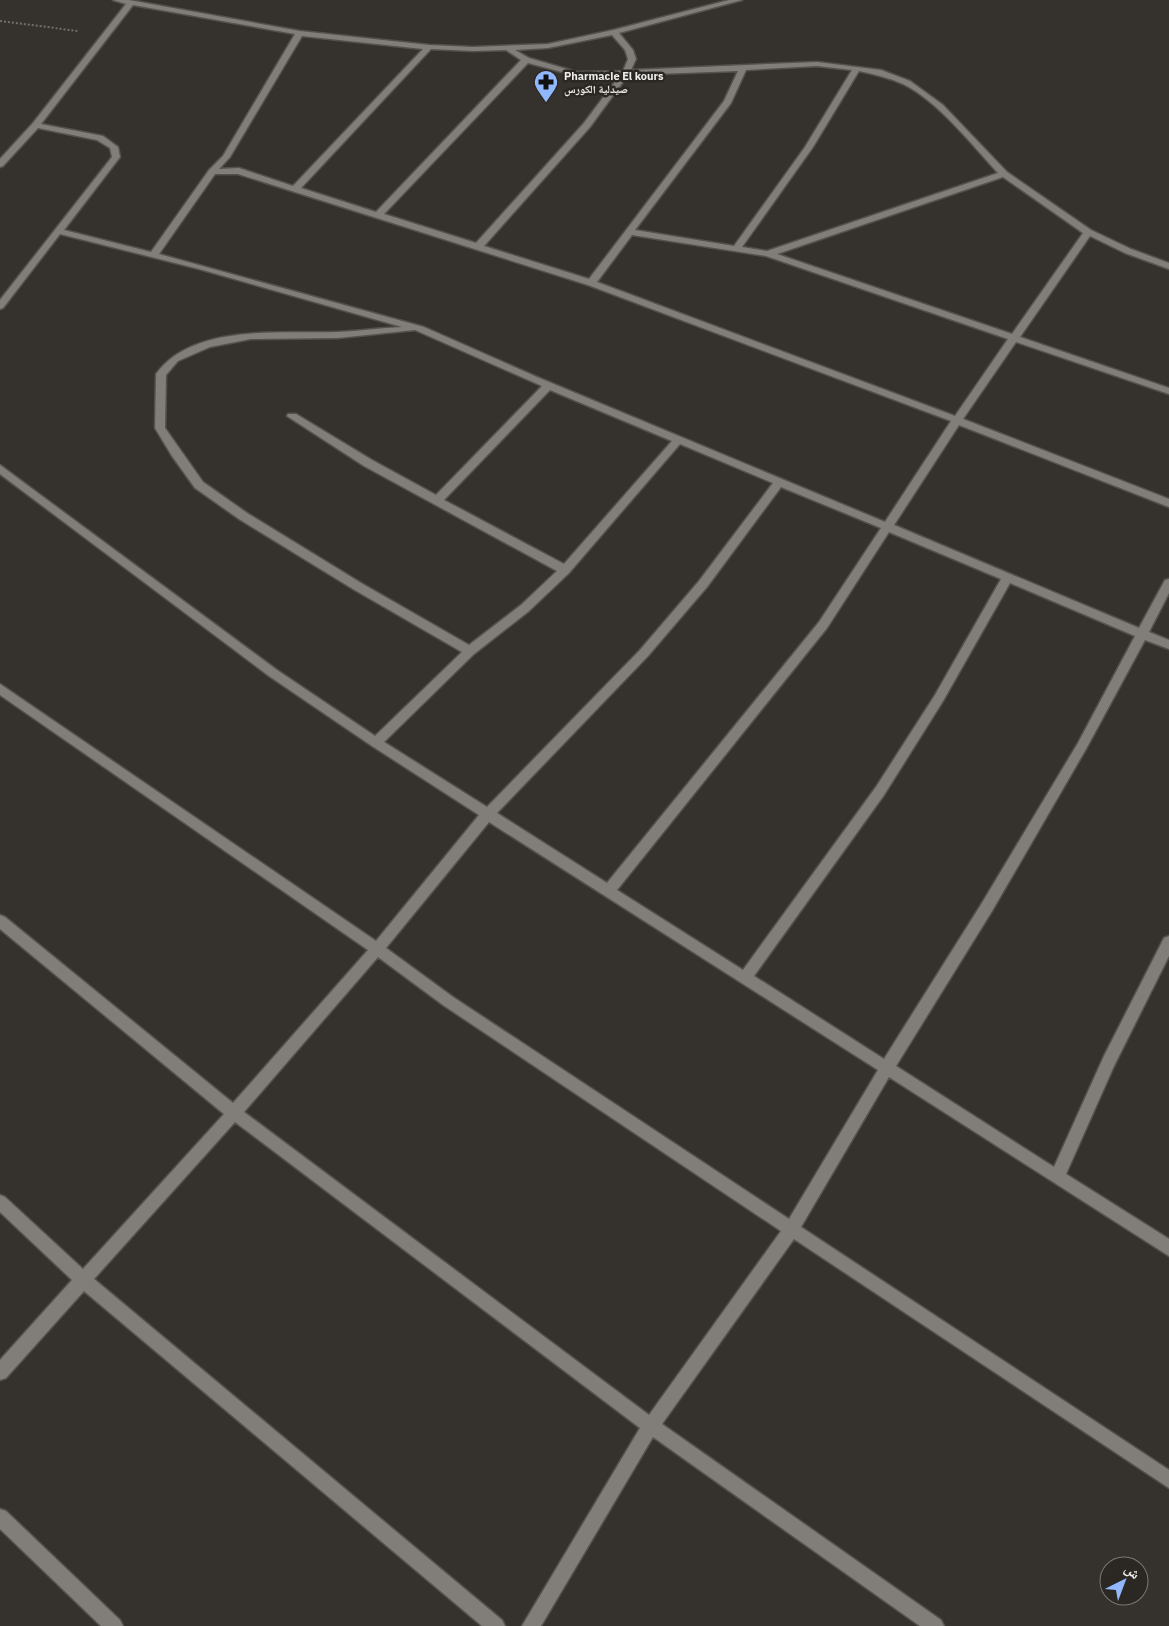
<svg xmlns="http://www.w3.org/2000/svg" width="1169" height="1626" font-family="'IBM Plex Sans','Noto Naskh Arabic',sans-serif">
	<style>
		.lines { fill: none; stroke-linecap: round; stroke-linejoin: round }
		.minor-casing { stroke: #53514d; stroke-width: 3 }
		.path { stroke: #716f6a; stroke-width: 2; stroke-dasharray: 2 2; stroke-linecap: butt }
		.minor { fill: #817e79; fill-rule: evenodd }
		.labels { text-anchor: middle; stroke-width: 5; stroke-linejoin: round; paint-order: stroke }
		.far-poi-label { font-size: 11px; font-weight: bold; fill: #eeedea; stroke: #2b2824; text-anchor: start }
	</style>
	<rect width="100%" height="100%" fill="#35322d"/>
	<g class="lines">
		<!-- minor casing -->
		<g class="minor-casing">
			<g id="minor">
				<path d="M113,0h16l171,31 129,14 44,2 75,-3 65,-14 116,-30h13l-123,33 14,17 3,9 -5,11 186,-8 64,8 29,11 33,24 64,67 84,58 40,19 38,14v6l-44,-16 -35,-17 -70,101 149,51v6l-153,-52 -53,77 206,80v8l-210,-82 -65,100 245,103 26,-48 4,-1v14l-20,39 20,8v9l-24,-9 -59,109 -94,162 -96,155 158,101 50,-111 60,-118 5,-2v20l-55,110 -48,108 103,65v17l-280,-179 -88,150 368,243v18l-375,-249 -132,185 279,196 3,6h-24l-267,-189 -112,189h-19l118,-198 -405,-306 -141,157 408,341 3,6h-23l-398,-335 -78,87 -6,2v-20l72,-80 -72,-68v-17l5,2 78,72 141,-155 -224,-185v-14l5,2 228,186 135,-153 -368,-255v-11l376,257 103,-126 -107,-69 -103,-70 -269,-202v-9l277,205 98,66 87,-84 -109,-63 -114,-70 -44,-31 -23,-32 -17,-28 1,-54c37,-51 126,-40 181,-42 22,-1 43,-4 65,-5l-203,-58 -139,-35 -57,74 -3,1v-9l112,-143 -2,-9 -13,-8 -59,-12 -35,38 -3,1v-8l33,-36 93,-119zM133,5l162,29 -72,122 -14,14 -58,82 -87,-22 56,-73 -2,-10 -15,-11 -62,-12zM612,35l13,15 3,9 -5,12 -46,1 -48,-14 -14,-8 33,-2zM302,36l121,13 -130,137 -54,-18 -20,1 11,-12zM431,49l42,2 33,-1 15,10 -145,152 -75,-24zM528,63l49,13 43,-1 -36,48 -108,120 -92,-29zM817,66l35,4 -47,77 -71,99 -99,-16 96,-127 15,-33zM738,71l-14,30 -135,178 -105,-33 106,-119 38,-52zM859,71c15,3 30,7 44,13 35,17 69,61 95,89l-231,78 -25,-4 71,-100zM215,174h23l350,111 363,136 -66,101 -348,-145 -113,-50 -265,-73zM1003,177l80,56 -71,101 -235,-80zM632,235l134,21 242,83 -53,77 -358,-134zM415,330l127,56 -106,109 -64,-35 -76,-46h-8l-1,2 77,50 193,105 -36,34 -52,40 -108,-62 -114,-70 -44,-31 -38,-54 1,-53 12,-14 32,-14 41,-8 87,-1zM550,390l122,51 -108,123 -120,-64zM680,444l93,39 -74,98 -59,69 -153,157 -103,-65 90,-88 55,-43 40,-38zM781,487l100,41 -62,94 -212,261 -110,-70 151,-157 59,-69zM889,532l112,47 -66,116 -59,92 -133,183 -126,-80 210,-262zM1010,583l125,53 -57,107 -96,160 -98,156 -130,-83 130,-181 59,-94zM489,822l389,248 -89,149 -336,-222 -67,-49zM378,957l65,48 338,226 -132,184 -405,-303z"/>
				<path d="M0,1509l6,2 114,109 3,6h-22l-101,-97z"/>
			</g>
		</g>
		<!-- path -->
		<path class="path" d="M0,21l78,10"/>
		<!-- minor -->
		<use href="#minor" class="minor"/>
	</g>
	<!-- icons -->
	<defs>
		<g id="pharmacy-pin" transform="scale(1.25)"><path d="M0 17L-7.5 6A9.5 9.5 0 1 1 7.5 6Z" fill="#91b8fd" stroke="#2b2824"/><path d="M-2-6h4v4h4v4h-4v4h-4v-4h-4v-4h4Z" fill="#111"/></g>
	</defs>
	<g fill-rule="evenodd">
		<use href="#pharmacy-pin" x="546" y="82"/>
	</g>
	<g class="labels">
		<!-- far-poi labels -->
		<g class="far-poi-label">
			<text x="564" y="80">Pharmacie El kours<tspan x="564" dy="13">صيدلية الكورس</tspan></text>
		</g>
	</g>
	<!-- north arrow -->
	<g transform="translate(1124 1581) rotate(42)"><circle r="24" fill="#2b2824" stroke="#797773"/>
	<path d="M0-4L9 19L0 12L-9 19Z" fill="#91b8fd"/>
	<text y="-8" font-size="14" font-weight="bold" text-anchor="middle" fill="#eeedea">ش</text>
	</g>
</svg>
